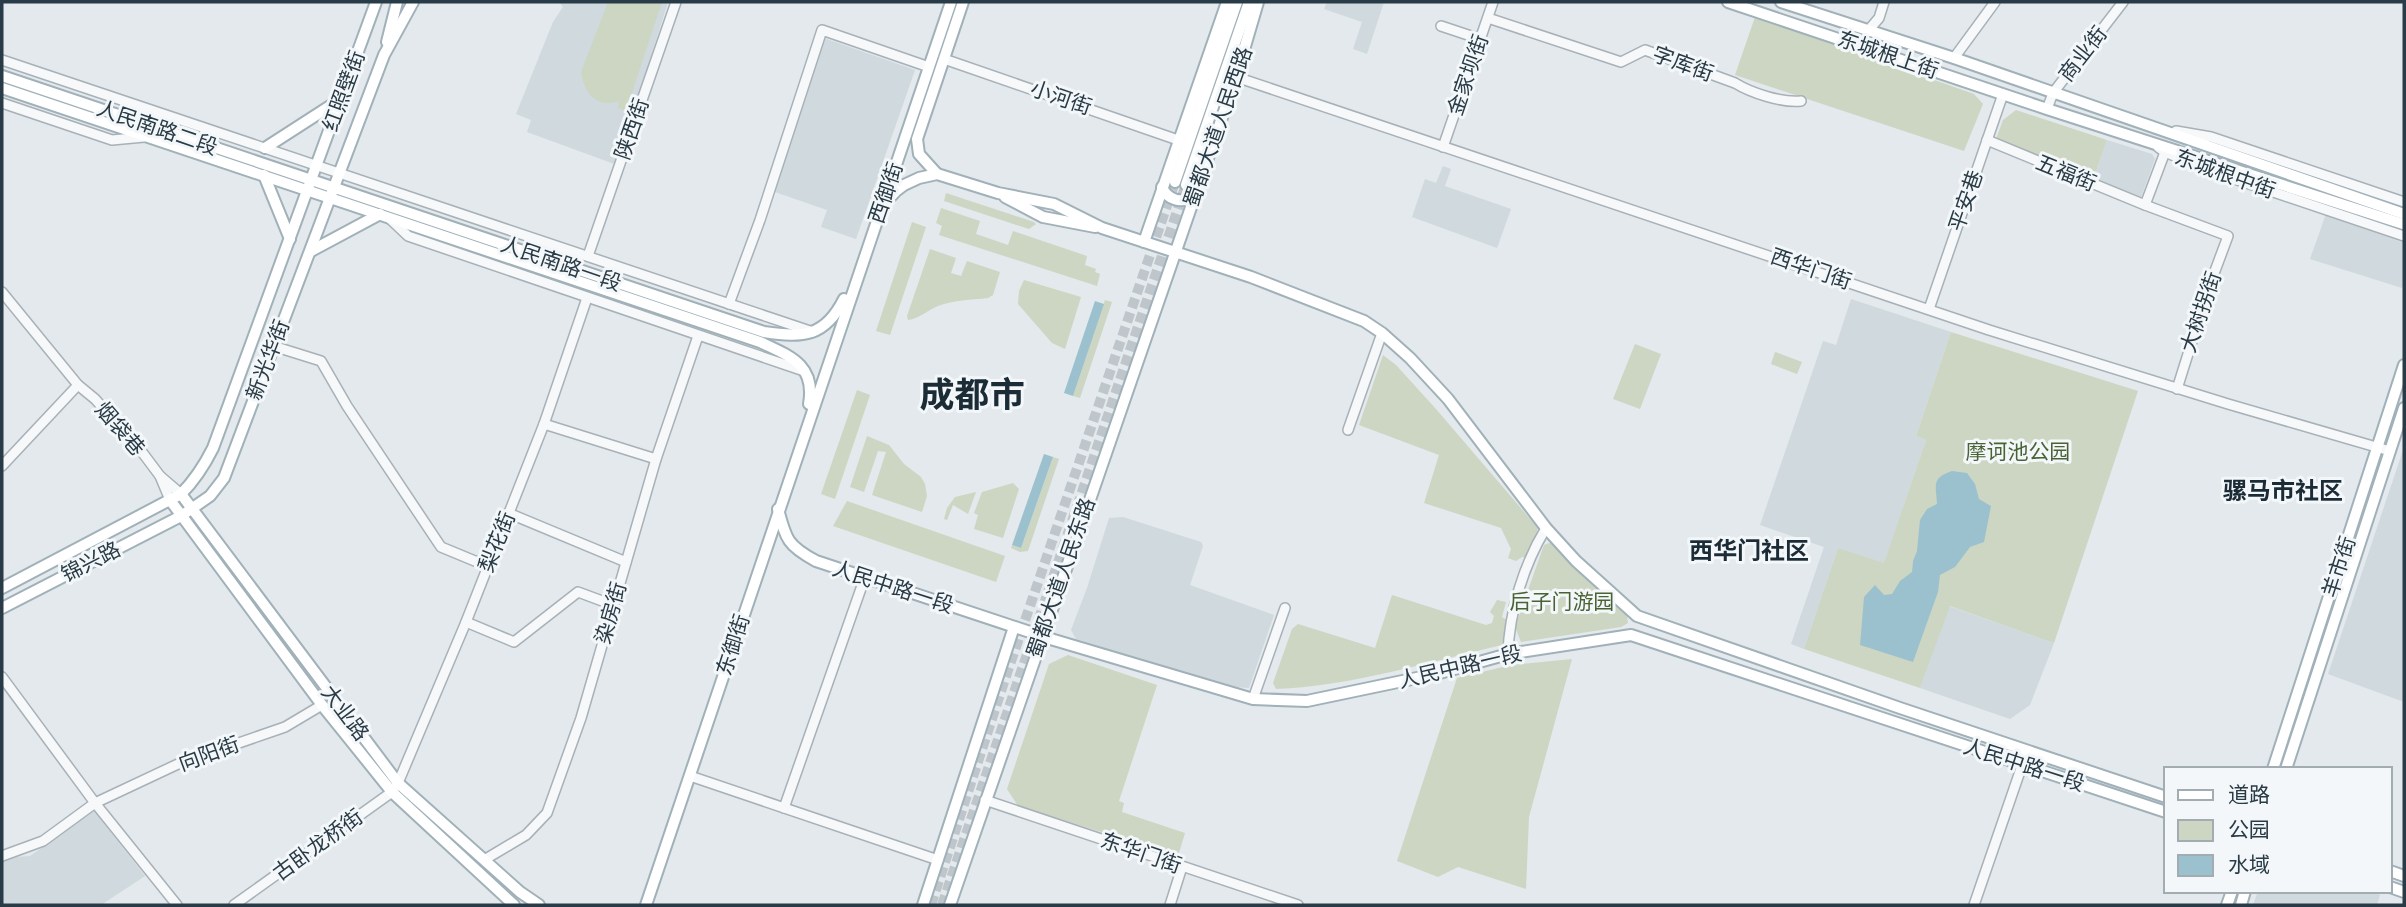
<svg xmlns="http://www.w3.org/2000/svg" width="2406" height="907" font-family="Commissioner,'Noto Sans SC',sans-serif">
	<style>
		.built { fill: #d0d9de }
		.green { fill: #cdd6c3 }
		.water { fill: #9bc1ce }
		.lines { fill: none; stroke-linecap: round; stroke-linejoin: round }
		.major-tunnel { stroke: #bec6cb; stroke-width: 10; stroke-dasharray: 10 5; stroke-linecap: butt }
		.minor-casing { stroke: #a7b1b7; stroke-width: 12 }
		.major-casing { stroke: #a1b1b9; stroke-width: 14 }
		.minor { stroke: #f6f8fa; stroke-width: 9 }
		.major { stroke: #fff; stroke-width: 10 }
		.labels { text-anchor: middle; stroke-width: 6; stroke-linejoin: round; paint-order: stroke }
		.street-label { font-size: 21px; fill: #293b46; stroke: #f3f7f9 }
		.park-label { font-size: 21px; fill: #4a6335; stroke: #f3f7f9 }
		.quarter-label { font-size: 24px; font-weight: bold; fill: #1b2c37; stroke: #f3f7f9 }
		.town-label { font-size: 35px; font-weight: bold; fill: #1b2c37; stroke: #f3f7f9 }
	</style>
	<rect width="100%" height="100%" fill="#e3e9ec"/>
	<!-- built -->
	<g class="built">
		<path d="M559,2h109l-51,163 -90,-33 4,-12 -15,-6 37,-92 10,-15z"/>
		<path d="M1327,2h57l-17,52 -14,-5 9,-27 -38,-13z"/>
		<path d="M824,38l91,32 -59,169 -35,-12 6,-17 -55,-19z"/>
		<path d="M2107,140l45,14 3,5 -14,38 -4,1 -44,-18z"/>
		<path d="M1443,166l8,3 -6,17 66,23 -14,39 -85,-31 13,-38 11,4z"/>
		<path d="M2326,214l78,29v37l-2,8 -92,-29z"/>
		<path d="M1851,299l100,33 -35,104 10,4 -42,124 -46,-16 -34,101 -13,-5 33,-97 -64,-22 63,-184 13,4z"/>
		<path d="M2403,450h1v252l-76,-28z"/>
		<path d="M1123,517l78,25 2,4 -13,39 84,30 -25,73 -17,-1 -36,-9 -120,-39 -5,-9 16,-42 22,-70z"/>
		<path d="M1949,606l105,37 -24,62 -20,14 -90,-31z"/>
		<path d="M94,811l51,65 -44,29h-99v-47l28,-2z"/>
		<path d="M2258,891h113l9,4 -3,10h-124z"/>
	</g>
	<!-- green -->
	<g class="green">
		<path d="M608,2h54l-36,109 -8,-3 1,-7c-22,8 -35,-8 -38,-29z"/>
		<path d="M1755,17l219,77 9,10 -19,47 -229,-76z"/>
		<path d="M2016,110l91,30 -14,40 -97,-41 7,-19z"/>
		<path d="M946,193l88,29 2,2 -7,5 -85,-28z"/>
		<path d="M941,208l39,13 -4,13 32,11 5,-14 74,25 -2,9 11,4 -1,3 5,2 -3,12 -158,-51 3,-9 -6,-3z"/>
		<path d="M912,222l14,5 -36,108 -14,-4z"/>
		<path d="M930,249l26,9 -5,15 10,3 6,-15 33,11 -7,23 -5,3c-17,2 -34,2 -50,8 -10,4 -20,13 -30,14l-1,-4z"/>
		<path d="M1024,280l57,17 -16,52 -13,-6 -34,-39 1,-13z"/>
		<path d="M1105,300l7,2 -32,96 -7,-2z"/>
		<path d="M1951,332l187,59 -84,252 -104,-37 -30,82 -116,-39 34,-101 46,15 42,-123 -10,-4z"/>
		<path d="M1635,344l26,10 -21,55 -27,-10z"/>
		<path d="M1775,352l27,10 -5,12 -26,-10z"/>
		<path d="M1383,355l13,10 40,44 102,119 -10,30 -6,-1 -6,4 -8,-3 3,-9 -10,-21 -77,-25 15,-48 -80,-30z"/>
		<path d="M857,390l13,5 -35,104 -14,-5z"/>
		<path d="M867,436l22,9 15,19 17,13 4,7 2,12 -5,16 -50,-17 14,-43 -8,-1 -14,41 -14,-5z"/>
		<path d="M1053,457l6,2 -31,92 -8,1 -9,-4 1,-3 9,3z"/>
		<path d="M1013,483l6,6 -16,49 -29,-9 4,-14 -4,-2 8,-21z"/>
		<path d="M976,492l-8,22 -15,-9 -6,15 -3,-1 3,-11 8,-11z"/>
		<path d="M847,501l158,55 -9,26 -163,-56z"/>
		<path d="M1552,542l75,74 1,7 -7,4 -100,15 -6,-15 29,-82z"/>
		<path d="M1392,595l94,30 6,-2 2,-7 -4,-4 7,-12 9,2 -4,15 6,4 -6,24c-74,17 -150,41 -226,44l-3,-6 19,-54 6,-5 77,24z"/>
		<path d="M1068,655l89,30 -38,116 5,2 -2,9 63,21 -7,23 -160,-50 -11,-17 42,-125z"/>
		<path d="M1572,659l-43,158 -3,72 -68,-22 -20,10 -41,-16 60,-183 54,-13z"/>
	</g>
	<!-- water -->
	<g class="water">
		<path d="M1095,301l9,3 -31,92 -9,-3z"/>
		<path d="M1044,454l9,3 -32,91 -9,-3z"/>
		<path d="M1952,471l15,2 8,11 4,15 12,7 -7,36 -14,5 -15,20 -15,8 -2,17 -25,70 -53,-17 4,-48 11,-12 9,10 8,-1 8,-13 12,-9 1,-11 4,-10 3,-31 7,-11 10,-5c-1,-19 -6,-26 15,-33z"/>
	</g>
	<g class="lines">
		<!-- major-tunnel -->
		<g class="major-tunnel">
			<path d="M931,905l74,-226 170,-497"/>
			<path d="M942,905l244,-720"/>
		</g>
		<!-- minor casing -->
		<g class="minor-casing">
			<g id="minor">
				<path d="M1488,18l133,44 24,-12 90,33c16,10 47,20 66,18"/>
				<path d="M1441,26l39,13"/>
				<path d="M1867,32l12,-14 5,-16"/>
				<path d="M1954,58l41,-56"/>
				<path d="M944,59l234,81"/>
				<path d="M2,60l811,272"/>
				<path d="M1236,77l753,253 239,74 162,47"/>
				<path d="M2,103l110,37 32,-3"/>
				<path d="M2047,109l6,-16 70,-91"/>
				<path d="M2176,131l35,6 193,65"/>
				<path d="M1987,140l158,65 83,31 -19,51 -32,102"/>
				<path d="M1443,147l50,-145"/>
				<path d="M2158,147l7,5 43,18 196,66"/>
				<path d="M2145,205l20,-53"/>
				<path d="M389,218l19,18 396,135"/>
				<path d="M588,256l88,-254"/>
				<path d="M2,292l76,93 17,14 47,53 18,24"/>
				<path d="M729,304l31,-84 62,-190 107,37"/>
				<path d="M1929,309l74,-215"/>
				<path d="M273,346l48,15 26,45 94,141 46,19"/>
				<path d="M544,424l112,35"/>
				<path d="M1348,430l34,-97"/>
				<path d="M2,466l76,-81"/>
				<path d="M170,500l-10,-24 21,18"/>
				<path d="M508,513l118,49"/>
				<path d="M466,622l48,20 64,-50 35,13"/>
				<path d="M1508,654c1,-42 16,-90 38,-126"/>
				<path d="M2,677l93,126 82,102"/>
				<path d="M1253,699l32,-91"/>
				<path d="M690,776l248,84"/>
				<path d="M985,800l313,105"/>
				<path d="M784,808l81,-231"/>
				<path d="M2,856l41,-15 52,-38 83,-39 107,-37 37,-22"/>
				<path d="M484,860l42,-25 21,-22 34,-95 75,-259 42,-123"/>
				<path d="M234,905l158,-113 6,-9 68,-161 78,-198 43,-126"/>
				<path d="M1170,905l12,-38"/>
				<path d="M1974,905l53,-154"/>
			</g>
		</g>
		<!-- major casing -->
		<g class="major-casing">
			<g id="major">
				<path d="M1728,2l319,107 356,115"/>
				<path d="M1781,2l173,56 450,156"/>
				<path d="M387,42l10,-40"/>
				<path d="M2,76l762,256c39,6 61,5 80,-33"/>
				<path d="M2,88l758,254c30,14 56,23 49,62"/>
				<path d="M265,148l76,-49"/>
				<path d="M937,174l-18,-20 -2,-15 46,-137"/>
				<path d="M264,175l26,64"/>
				<path d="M1175,182l62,-180"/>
				<path d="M1186,185l63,-183"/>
				<path d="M1162,187c6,14 19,16 32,10"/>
				<path d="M1005,197l38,20 52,10"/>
				<path d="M881,207l15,-16 8,-6 15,-7 18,-4 61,19 56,11 48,24 149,49 113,44 18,12 28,25 38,41 98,129 30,33 61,55 263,92 266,89"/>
				<path d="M1144,242l83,-240"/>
				<path d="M311,251l69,-37"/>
				<path d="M181,494l217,289 122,109 19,13"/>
				<path d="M170,500l152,205 70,87 122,113"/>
				<path d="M778,509c8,31 10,37 38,52l238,79 199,59 54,2 129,-27 72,-20 123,-19 535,177"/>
				<path d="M2,588l179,-94c14,-14 23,-28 32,-46l163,-446"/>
				<path d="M2,608l179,-92 29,-20 14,-18 160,-423 29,-53"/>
				<path d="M2273,769l131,-404"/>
				<path d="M2286,769l118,-361"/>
				<path d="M2390,871l14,5"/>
				<path d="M2390,887l14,5"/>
				<path d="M646,905l305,-903"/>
				<path d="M923,905l91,-278"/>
				<path d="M950,905l286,-828 22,-75"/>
				<path d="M2227,905l5,-14"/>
				<path d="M2241,905l4,-14"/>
			</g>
		</g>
		<!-- minor -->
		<use href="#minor" class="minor"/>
		<!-- major -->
		<use href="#major" class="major"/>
	</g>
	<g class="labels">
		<!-- street labels -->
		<g class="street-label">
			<text transform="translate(2083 54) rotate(-52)" y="7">商业街</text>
			<text transform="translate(1888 55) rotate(19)" y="7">东城根上街</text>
			<text transform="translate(1683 64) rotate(20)" y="7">字库街</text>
			<text transform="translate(1468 75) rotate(-71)" y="7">金家坝街</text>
			<text transform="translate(344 91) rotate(-70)" y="7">红照壁街</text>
			<text transform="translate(1061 98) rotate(19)" y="7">小河街</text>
			<text transform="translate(1218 127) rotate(-71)" y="7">蜀都大道人民西路</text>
			<text transform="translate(157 128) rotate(19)" y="7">人民南路二段</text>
			<text transform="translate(632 129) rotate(-71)" y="7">陕西街</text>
			<text transform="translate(2066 173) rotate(22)" y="7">五福街</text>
			<text transform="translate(2225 174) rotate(20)" y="7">东城根中街</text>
			<text transform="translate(886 193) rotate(-71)" y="7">西御街</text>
			<text transform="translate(1966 201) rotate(-71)" y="7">平安巷</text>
			<text transform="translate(561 264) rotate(19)" y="7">人民南路一段</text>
			<text transform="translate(1811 269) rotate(19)" y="7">西华门街</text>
			<text transform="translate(2201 312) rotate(-71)" y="7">大树拐街</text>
			<text transform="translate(268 360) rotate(-69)" y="7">新光华街</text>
			<text transform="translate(120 429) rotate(49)" y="7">烟袋巷</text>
			<text transform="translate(497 542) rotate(-68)" y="7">梨花街</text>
			<text transform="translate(91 562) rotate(-27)" y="7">锦兴路</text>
			<text transform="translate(2339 567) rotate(-72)" y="7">羊市街</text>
			<text transform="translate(1061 578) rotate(-71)" y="7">蜀都大道人民东路</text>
			<text transform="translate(893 587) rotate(18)" y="7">人民中路一段</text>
			<text transform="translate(611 613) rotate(-74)" y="7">染房街</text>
			<text transform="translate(733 645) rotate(-72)" y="7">东御街</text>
			<text transform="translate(1460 667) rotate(-13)" y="7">人民中路一段</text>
			<text transform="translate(345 713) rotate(53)" y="7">大业路</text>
			<text transform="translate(209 754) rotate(-20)" y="7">向阳街</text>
			<text transform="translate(2024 765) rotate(18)" y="7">人民中路一段</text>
			<text transform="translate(318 845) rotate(-36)" y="7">古卧龙桥街</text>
			<text transform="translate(1141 853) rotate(19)" y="7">东华门街</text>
		</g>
		<!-- park labels -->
		<g class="park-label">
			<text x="2018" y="459">摩诃池公园</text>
			<text x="1562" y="609">后子门游园</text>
		</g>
		<!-- quarter labels -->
		<g class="quarter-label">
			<text x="2283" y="499">骡马市社区</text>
			<text x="1749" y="559">西华门社区</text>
		</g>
		<!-- town labels -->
		<g class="town-label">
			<text x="972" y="407">成都市</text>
		</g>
	</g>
	<!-- border -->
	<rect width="2406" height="907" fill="none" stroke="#293b46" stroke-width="7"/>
	<!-- legend -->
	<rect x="2164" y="767" width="228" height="126" fill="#f3f7f9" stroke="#a2acb1" stroke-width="2"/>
	<rect x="2178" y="790" width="35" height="10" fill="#ffffff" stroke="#a2acb1" stroke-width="2"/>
	<text x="2228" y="802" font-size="21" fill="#293b46">道路</text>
	<rect x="2178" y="820" width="35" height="21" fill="#cdd6c3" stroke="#a2acb1" stroke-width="2"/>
	<text x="2228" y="837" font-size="21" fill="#293b46">公园</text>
	<rect x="2178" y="855" width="35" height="21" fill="#9bc1ce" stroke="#a2acb1" stroke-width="2"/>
	<text x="2228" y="872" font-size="21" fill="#293b46">水域</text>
</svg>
